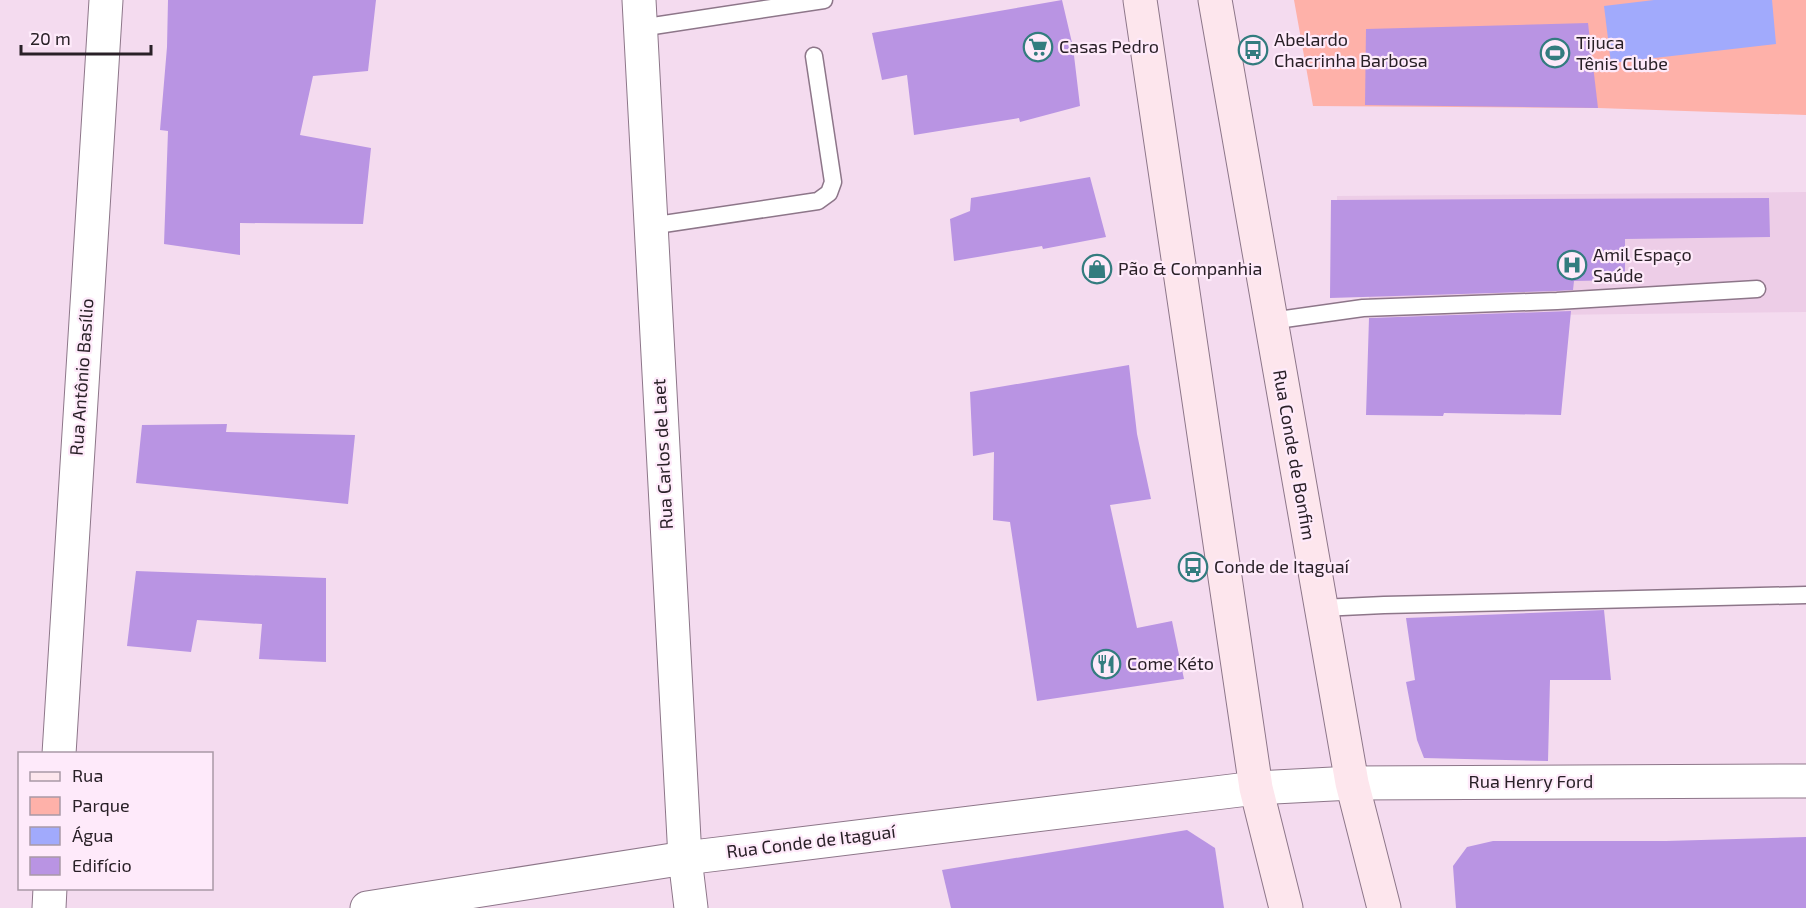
<svg xmlns="http://www.w3.org/2000/svg" width="1806" height="908" font-family="'Exo 2',sans-serif">
	<style>
		.built { fill: #edcde7 }
		.green { fill: #feb1a9 }
		.water { fill: #a1aafc }
		.building { fill: #b994e3 }
		.lines { fill: none; stroke-linecap: round; stroke-linejoin: round }
		.lane-casing { stroke: #8d7689; stroke-width: 19 }
		.street-casing { stroke: #8d7689; stroke-width: 35 }
		.secondary-casing { stroke: #8d7689; stroke-width: 35 }
		.lane { stroke: #fff; stroke-width: 16 }
		.street { stroke: #fff; stroke-width: 33 }
		.secondary { stroke: #fde6ed; stroke-width: 33 }
		.labels { text-anchor: middle; stroke-width: 4.5; stroke-linejoin: round; paint-order: stroke }
		.poi-label { font-size: 18px; fill: #292027; stroke: #feeafa; text-anchor: start }
		.street-label { font-size: 18px; fill: #292027; stroke: #feeafa }
	</style>
	<rect width="100%" height="100%" fill="#f4dbef"/>
	<!-- built -->
	<path class="built" d="M1806,192v120l-437,5v-20l-32,-64v-37z"/>
	<!-- green -->
	<path class="green" d="M1294,0h512v115l-208,-7 -285,-2z"/>
	<!-- water -->
	<path class="water" d="M1654,0h118l4,44 -165,19 -7,-57z"/>
	<!-- building -->
	<g class="building">
		<path d="M168,0h208l-8,71 -55,5 -13,59 71,13 -8,76 -123,-1v32l-76,-11 4,-113 -8,-1 7,-83z"/>
		<path d="M1062,0l11,47 7,59 -60,16 -1,-4 -105,17 -7,-60 -25,5 -10,-47z"/>
		<path d="M1588,23l10,85 -233,-3 1,-76z"/>
		<path d="M1090,177l16,60 -63,12 -1,-3 -88,15 -4,-42 20,-8 1,-13z"/>
		<path d="M1769,198l1,39 -145,2v41l-51,1 -1,9 -17,1 -226,7 1,-98z"/>
		<path d="M1571,311l-10,104 -117,-2 -1,3 -77,-1 3,-97z"/>
		<path d="M1129,365l8,69 14,65 -41,6 27,123 35,-7 12,58 -147,22 -27,-179 -17,-2 1,-68 -21,4 -3,-64z"/>
		<path d="M227,424l-1,8 129,3 -7,69 -212,-21 6,-58z"/>
		<path d="M136,571l190,7v84l-67,-3 3,-35 -65,-4 -6,32 -64,-6z"/>
		<path d="M1604,610l7,70h-61l-2,81 -124,-3 -7,-18 -11,-58 9,-2 -9,-62z"/>
		<path d="M1187,830l28,18 9,60h-273l-9,-38z"/>
		<path d="M1806,837v71h-350l-3,-42 14,-19 26,-6h173z"/>
	</g>
	<g class="lines">
		<!-- lane casing -->
		<g class="lane-casing">
			<g id="lane">
				<path d="M640,28l184,-28"/>
				<path d="M650,226l168,-25 11,-8 4,-11 -19,-126"/>
				<path d="M1270,321l93,-13 194,-7 200,-12"/>
				<path d="M1321,608l63,-3 422,-10"/>
			</g>
		</g>
		<!-- street casing -->
		<g class="street-casing">
			<g id="street">
				<path d="M639,0l46,858 6,50"/>
				<path d="M59,754l47,-754"/>
				<path d="M49,908l1,-20"/>
				<path d="M367,908l318,-50 571,-70 96,-5 454,-2"/>
			</g>
		</g>
		<!-- secondary casing -->
		<g class="secondary-casing">
			<g id="secondary">
				<path d="M1140,0l116,788 30,120"/>
				<path d="M1215,0l137,783 32,125"/>
			</g>
		</g>
		<!-- lane -->
		<use href="#lane" class="lane"/>
		<!-- street -->
		<use href="#street" class="street"/>
		<!-- secondary -->
		<use href="#secondary" class="secondary"/>
	</g>
	<!-- icons -->
	<defs>
		<g id="supermarket-ring" transform="scale(1.5)"><circle r="9.5" fill="#feeafa" stroke="#337c7f" stroke-width="1.5"/><path d="M-6-5.5h2.5l.6 2H6L4.5 2H-2.5L-4.4-4H-6ZM-1.5 3.2a1.3 1.3 0 1 0 .1 0ZM3 3.2a1.3 1.3 0 1 0 .1 0Z" fill="#337c7f"/></g>
		<g id="bus-ring" transform="scale(1.5)"><circle r="9.5" fill="#feeafa" stroke="#337c7f" stroke-width="1.5"/><path d="M-5-6H5V4H4V6H2V4H-2V6H-4V4H-5ZM-3.5-4V0h7V-4ZM-3.5 1.2v1.5H-2V1.2ZM2 1.2v1.5H3.5V1.2Z" fill="#337c7f"/></g>
		<g id="stadium-ring" transform="scale(1.5)"><circle r="9.5" fill="#feeafa" stroke="#337c7f" stroke-width="1.5"/><path d="M0-5a6.5 5 0 1 0 0 10a6.5 5 0 1 0 0-10ZM-3.5-1.8h7v3.6h-7Z" fill="#337c7f"/></g>
		<g id="hospital-ring" transform="scale(1.5)"><circle r="9.5" fill="#feeafa" stroke="#337c7f" stroke-width="1.5"/><path d="M-5-5h3v3.5h4V-5h3V5h-3V1.5h-4V5h-3Z" fill="#337c7f"/></g>
		<g id="shop-ring" transform="scale(1.5)"><circle r="9.5" fill="#feeafa" stroke="#337c7f" stroke-width="1.5"/><path d="M-5-2.5h2.3a2.7 3.5 0 0 1 5.4 0H5L5.5 6h-11ZM-1.5-2.5h3a1.5 2.3 0 0 0-3 0Z" fill="#337c7f"/></g>
		<g id="restaurant-ring" transform="scale(1.5)"><circle r="9.5" fill="#feeafa" stroke="#337c7f" stroke-width="1.5"/><path d="M-5-6h1v4h1v-4h1v4h1v-4h1v5L-1.5 .5V6h-2V.5L-5-1ZM5-6V6H3V1.5H1.5Q1.5-4 5-6Z" fill="#337c7f"/></g>
	</defs>
	<g fill-rule="evenodd">
		<use href="#supermarket-ring" x="1038" y="47"/>
		<use href="#bus-ring" x="1253" y="50"/>
		<use href="#stadium-ring" x="1555" y="53"/>
		<use href="#hospital-ring" x="1572" y="265"/>
		<use href="#shop-ring" x="1097" y="269"/>
		<use href="#bus-ring" x="1193" y="567"/>
		<use href="#restaurant-ring" x="1106" y="664"/>
	</g>
	<g class="labels">
		<!-- poi labels -->
		<g class="poi-label">
			<text x="1274" y="46">Abelardo<tspan x="1274" dy="21">Chacrinha Barbosa</tspan></text>
			<text x="1576" y="49">Tijuca<tspan x="1576" dy="21">Tênis Clube</tspan></text>
			<text x="1059" y="53">Casas Pedro</text>
			<text x="1593" y="261">Amil Espaço<tspan x="1593" dy="21">Saúde</tspan></text>
			<text x="1118" y="275">Pão &amp; Companhia</text>
			<text x="1214" y="573">Conde de Itaguaí</text>
			<text x="1127" y="670">Come Kéto</text>
		</g>
		<!-- street labels -->
		<g class="street-label">
			<text transform="translate(82 377) rotate(-86)" y="6">Rua Antônio Basílio</text>
			<text transform="translate(663 454) rotate(-93)" y="6">Rua Carlos de Laet</text>
			<text transform="translate(1294 455) rotate(80)" y="6">Rua Conde de Bonfim</text>
			<text x="1531" y="788">Rua Henry Ford</text>
			<text transform="translate(811 842) rotate(-7)" y="6">Rua Conde de Itaguaí</text>
		</g>
	</g>
	<!-- legend -->
	<rect x="18" y="752" width="195" height="138" fill="#feeafa" stroke="#a999a6" stroke-width="1.5"/>
	<rect x="30" y="772" width="30" height="9" fill="#fde6ed" stroke="#a999a6" stroke-width="1.5"/>
	<text x="72" y="782" font-size="18" fill="#292027">Rua</text>
	<rect x="30" y="797" width="30" height="18" fill="#feb1a9" stroke="#a999a6" stroke-width="1.5"/>
	<text x="72" y="812" font-size="18" fill="#292027">Parque</text>
	<rect x="30" y="827" width="30" height="18" fill="#a1aafc" stroke="#a999a6" stroke-width="1.5"/>
	<text x="72" y="842" font-size="18" fill="#292027">Água</text>
	<rect x="30" y="857" width="30" height="18" fill="#b994e3" stroke="#a999a6" stroke-width="1.5"/>
	<text x="72" y="872" font-size="18" fill="#292027">Edifício</text>
	<!-- scale -->
	<path d="M21 45v9h130v-9" fill="none" stroke="#292027" stroke-width="3"/>
	<text x="30" y="45" font-size="18" fill="#292027" stroke="#feeafa" stroke-width="4.5" paint-order="stroke">20 m</text>
</svg>
